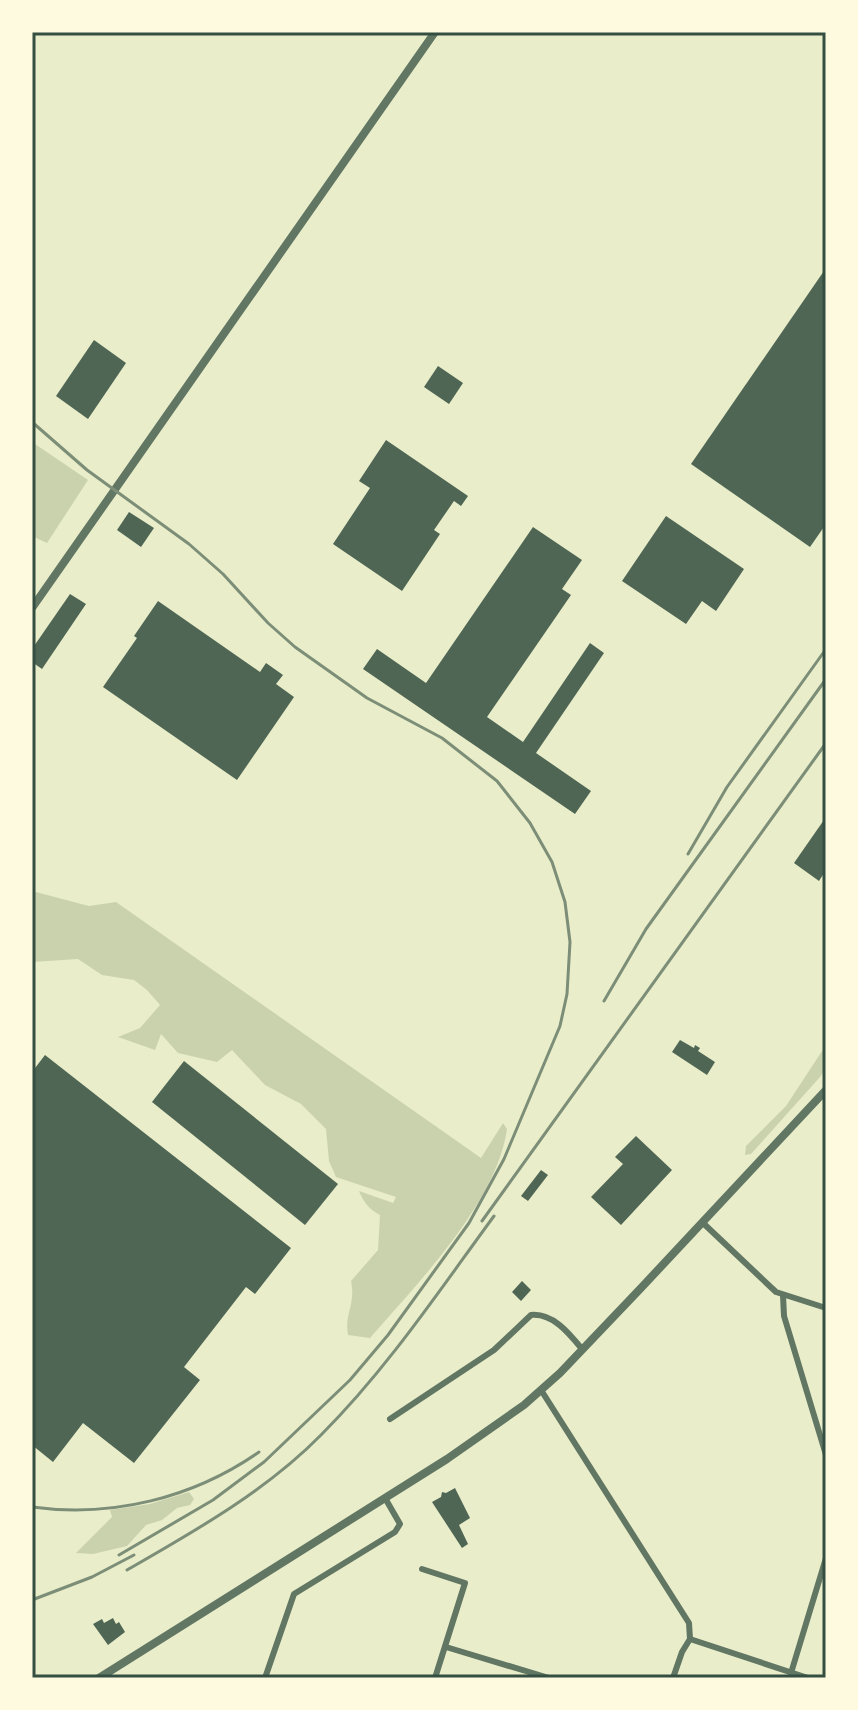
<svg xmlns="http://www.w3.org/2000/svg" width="858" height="1710" font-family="Ubuntu,sans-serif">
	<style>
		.green { fill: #cad2ad }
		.building { fill: #4f6655 }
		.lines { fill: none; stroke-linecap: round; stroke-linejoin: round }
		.minor { stroke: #617663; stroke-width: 6 }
		.tertiary { stroke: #617663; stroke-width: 8 }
		.rail { stroke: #7c8e77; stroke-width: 3 }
		.neatline { fill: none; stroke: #344e41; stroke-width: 3 }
	</style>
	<rect width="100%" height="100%" fill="#e9edc9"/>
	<!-- green -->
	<g class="green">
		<path d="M32,442l56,38 -41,63 -15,-7z"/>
		<path d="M32,891l57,15 27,-4 365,256 22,-35 4,6c-10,73 -90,155 -137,209l-22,-3c-4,-22 8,-29 3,-54l27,-31 2,-35c-11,-6 -16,-12 -21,-24l34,12 3,-6 -60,-20 -7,-16 -3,-32 -25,-25 -36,-19 -33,-35 -15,12 -39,-9 -17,-19 -6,16 -37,-13 22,-9 20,-23 -13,-15 -13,-10 -32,-5 -24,-16 -46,3z"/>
		<path d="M826,1045v23l-6,9 -69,77 -6,1 1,-9 40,-40z"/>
		<path d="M189,1492l5,7 -4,6 -13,3 -15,12 -16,5 -19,21 -34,8 -17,-1 36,-36 -2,-7 40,-6z"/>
	</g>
	<!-- building -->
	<g class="building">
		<path d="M826,268v256l-16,23 -119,-83z"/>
		<path d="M94,340l32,23 -38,56 -32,-23z"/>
		<path d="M438,366l25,17 -14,21 -25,-17z"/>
		<path d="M386,440l82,56 -7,10 -7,-5 -20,29 6,4 -38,57 -69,-47 37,-56 -11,-7z"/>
		<path d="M129,512l25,16 -13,19 -24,-17z"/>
		<path d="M666,516l78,53 -28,42 -14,-10 -16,23 -64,-43z"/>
		<path d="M533,527l49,33 -20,29 9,6 -84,122 36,25 67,-99 14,10 -68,100 55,38 -16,23 -212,-145 14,-20 49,34z"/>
		<path d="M70,594l16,10 -44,65 -10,-7v-13z"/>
		<path d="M158,601l102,71 6,-9 17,12 -7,9 18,13 -57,83 -134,-93 34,-49 -3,-2z"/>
		<path d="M826,817v53l-7,11 -25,-18z"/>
		<path d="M680,1040l14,8 1,-3 5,3 -2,3 17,11 -8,13 -35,-23z"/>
		<path d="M45,1055l246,193 -36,46 -9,-7 -62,80 16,13 -66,83 -51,-40 -30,39 -21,-17v-373z"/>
		<path d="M184,1061l154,123 -33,41 -153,-123z"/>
		<path d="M636,1136l36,34 -51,55 -30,-28 32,-33 -8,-7z"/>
		<path d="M541,1170l7,5 -20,26 -7,-5z"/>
		<path d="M522,1281l9,9 -10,11 -9,-9z"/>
		<path d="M455,1488l15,30 -11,7 9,19 -6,4 -30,-46 9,-5 1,-5 4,1z"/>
		<path d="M113,1618l3,6 3,-2 6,10 -17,13 -15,-21 9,-5 2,4z"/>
	</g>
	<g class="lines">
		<!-- minor -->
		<g class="minor">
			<path d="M703,1223l73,69 50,16"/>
			<path d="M783,1295l1,21 42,139"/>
			<path d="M541,1390l148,233 1,16"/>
			<path d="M390,1419l104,-69 37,-35c22,-2 38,18 51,34"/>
			<path d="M422,1569l43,14 -30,95"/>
			<path d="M690,1639l118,39"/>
			<path d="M446,1647l103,31"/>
			<path d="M791,1673l35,-115"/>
			<path d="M265,1678l29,-84 101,-62 5,-8 -15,-26"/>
			<path d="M673,1678l9,-26 8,-13"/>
		</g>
		<!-- tertiary -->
		<g class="tertiary">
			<path d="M32,608l403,-576"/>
			<path d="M99,1678l348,-219 77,-54 36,-32 81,-85 185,-198"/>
		</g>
		<!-- rail -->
		<g class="rail">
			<path d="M32,422l55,48 102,74 34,30 45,49 27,24 72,51 75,40 55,43 33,42 22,39 13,40 5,40 -3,52 -7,32 -56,133 -35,64 -81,112 -38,45 -86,82 -51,38 -94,55"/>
			<path d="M688,854l39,-67 99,-138"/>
			<path d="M604,1001l42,-72 180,-250"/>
			<path d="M482,1221l344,-478"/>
			<path d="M32,1507c80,11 161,-9 227,-55"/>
			<path d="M127,1570c68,-39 139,-79 194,-135 66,-66 118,-144 173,-219"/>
			<path d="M32,1600l60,-23 42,-22"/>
		</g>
	</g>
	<!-- border -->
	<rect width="858" height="1710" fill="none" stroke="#fefae0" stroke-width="68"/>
	<rect x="34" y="34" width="790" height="1642" class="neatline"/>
</svg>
